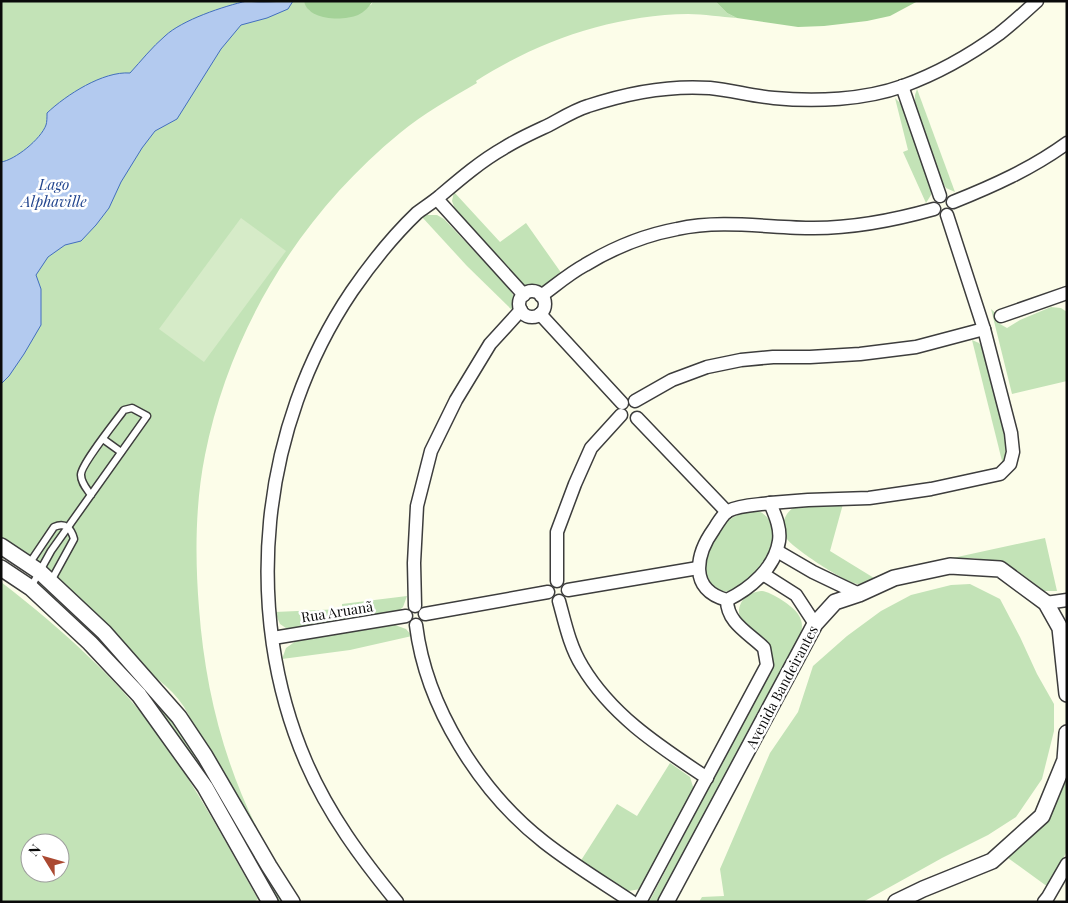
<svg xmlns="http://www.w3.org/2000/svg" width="1068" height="903" font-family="'Playfair Display',serif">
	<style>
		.green { fill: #c3e3b7; fill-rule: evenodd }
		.forest { fill: #a4d298 }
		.pitch { fill: #d6ebc8 }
		.water { fill: #b3caef; stroke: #426ebe }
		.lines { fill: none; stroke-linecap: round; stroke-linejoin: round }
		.service-casing { stroke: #3d3d3d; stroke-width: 9 }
		.minor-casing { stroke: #3d3d3d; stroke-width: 15 }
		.tertiary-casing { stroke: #3d3d3d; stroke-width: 18 }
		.service { stroke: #fff; stroke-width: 6 }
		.minor { stroke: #fff; stroke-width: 12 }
		.tertiary { stroke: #fff; stroke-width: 15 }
		.labels { text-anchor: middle; stroke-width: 5; stroke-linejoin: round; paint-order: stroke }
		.street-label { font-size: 14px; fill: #0a0a0a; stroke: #fff }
		.water-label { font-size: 15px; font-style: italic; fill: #21448e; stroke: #fff }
	</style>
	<rect width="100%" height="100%" fill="#fcfde9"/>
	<!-- green -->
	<g class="green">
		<path d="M1,1h303l5,9 14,6 48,-11 2,-4h342l12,12 10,5c-16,-1 -33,-4 -49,-4 -75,1 -150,27 -212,67l1,2c-26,15 -54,31 -77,50 -100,82 -170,196 -195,322 -10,50 -10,103 -6,153 6,81 25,157 63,230l-66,-105c-8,-26 -23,-44 -46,-59l-149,-135z"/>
		<path d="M917,89l38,103 -9,-4 -5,-8 -26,-76v-9z"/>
		<path d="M895,98l8,8 28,78v11l-5,8 -23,-51 5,-2z"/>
		<path d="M454,192l46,50 26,-19 36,51c-12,8 -22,18 -36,14l-70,-76 -4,-11z"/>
		<path d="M427,215h10l7,4 65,69 7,12 -2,12 -47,-46 -45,-49z"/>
		<path d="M1051,307l10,1 6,4v69l-55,13 -21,-85 8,7 1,8 7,4 13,-8z"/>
		<path d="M972,340l7,3 4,4 26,102 -6,16z"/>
		<path d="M843,504l-13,47 44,27c-5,2 -10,6 -15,6 -11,1 -66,-36 -72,-45 -7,-11 -4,-24 6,-31z"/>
		<path d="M756,510c44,16 -9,93 -38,80 -24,-10 -8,-50 4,-64 10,-10 21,-14 34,-16z"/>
		<path d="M1045,538l12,53h-13l-25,-19 -25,-11 -20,-3 -26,1z"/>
		<path d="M1,582c62,48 122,101 167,166 33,48 61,100 90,151l-4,3h-253zM30,843h30v30h-30z"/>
		<path d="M39,583l57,49 60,65 41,56 88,149h-8l-44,-75 -163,-208 -4,-9 -29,-24z"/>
		<path d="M970,584l30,15 20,38 17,37 17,30v27l-12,48 -26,38 -28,18 -46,23 -79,44h-164l3,-5 22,-1 -4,-27 50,-116 28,-41 15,-46 34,-30 34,-25 30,-16 40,-10z"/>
		<path d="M761,591c9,0 32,15 37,23 4,6 5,12 3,19l-141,269h-11l56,-107 67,-136c-1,-6 -1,-11 -4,-16 -8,-14 -37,-19 -27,-40 4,-8 12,-11 20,-12z"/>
		<path d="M407,596l-4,11 -4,4 -110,19 -9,-6 -5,-12 67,-3v-5z"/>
		<path d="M395,625l11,4 6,7 -62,14 -68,9 4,-11 10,-7z"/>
		<path d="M670,763l20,14 4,13 -53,99 -13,2 -8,-3 -40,-26 37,-58 20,12z"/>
		<path d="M1067,765v86l-19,36 -40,-29 13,-13z"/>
	</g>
	<!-- forest -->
	<g class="forest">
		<path d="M304,1h69c-4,6 -9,11 -15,14 -15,6 -50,6 -54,-14z"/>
		<path d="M715,1h203l-28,15 -23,5 -43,5 -26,1 -61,-9 -10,-5z"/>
	</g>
	<!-- pitch -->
	<path class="pitch" d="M241,218l45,33 -82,111 -45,-33z"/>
	<!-- water -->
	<path class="water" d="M247,1c15,2 31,0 46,0l-5,8 -21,9 -26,7 -20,24 -44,70 -22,12 -13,17 -21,34 -12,26 -13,17 -15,16 -16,4 -17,12 -12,18 5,14v36l-17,29 -15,22 -8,8v-222c14,-2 40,-23 45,-37 1,-3 1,-8 1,-12 19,-18 56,-42 83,-40 11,-12 22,-26 35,-37 17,-16 59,-30 82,-35z"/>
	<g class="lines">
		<!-- service casing -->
		<g class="service-casing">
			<g id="service">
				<path d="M103,439l18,13"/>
				<path d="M29,564l25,-37c11,-5 17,1 20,12l-23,42"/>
				<path d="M31,587l20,-36 96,-135 -15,-8 -8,2c-8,11 -44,56 -43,65 0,8 6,14 10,20"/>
			</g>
		</g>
		<!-- minor casing -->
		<g class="minor-casing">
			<g id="minor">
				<path d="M902,86l38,110"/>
				<path d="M437,199l87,96"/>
				<path d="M953,202c40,-16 78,-33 114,-59"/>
				<circle cx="532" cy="304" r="13"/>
				<path d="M541,296c15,-11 29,-23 44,-31 28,-17 60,-30 92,-36 45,-10 92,-1 137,-1 41,0 81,-8 120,-19"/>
				<path d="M540,314l82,89"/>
				<path d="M1001,316l66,-23"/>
				<path d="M635,401l37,-21 35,-13 34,-7 32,-3h37l50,-3 56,-7 68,-18"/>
				<path d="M637,418l90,94"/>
				<path d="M770,503l38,-3 61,-2 62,-9 69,-15 10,-10 3,-12 -2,-19 -27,-104 -37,-114"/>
				<path d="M770,503c5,12 11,25 9,38 -4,27 -29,48 -52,59 -39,-10 -31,-46 -13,-71 3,-5 9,-15 14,-18 12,-6 29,-6 42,-8z"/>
				<path d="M777,551l36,21 46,22"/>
				<path d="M763,574l33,21 19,29"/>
				<path d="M557,581v-49l18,-48 16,-36 30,-33"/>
				<path d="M568,590l130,-22"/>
				<path d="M559,601c6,22 11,46 23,65 30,50 77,80 125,112"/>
				<path d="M1046,603l21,-3"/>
				<path d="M415,606l-1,-43 3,-57 14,-55 25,-51 34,-56 31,-34"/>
				<path d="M425,614l123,-22"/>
				<path d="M416,625c10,82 64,167 128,217 28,22 58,40 88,60"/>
				<path d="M273,638l133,-22"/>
				<path d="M397,902c-36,-44 -68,-87 -91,-140 -65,-151 -46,-335 46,-471 18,-26 42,-56 65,-78 8,-6 16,-11 23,-17 20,-17 41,-35 64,-48 14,-9 30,-16 45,-23 13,-7 26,-15 39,-19 39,-13 80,-21 122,-18 21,2 42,8 64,10 41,4 90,2 129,-12 33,-12 67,-31 96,-52 13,-10 26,-22 38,-33"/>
				<path d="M640,902l127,-237 -3,-17c-15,-15 -37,-25 -37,-48"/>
				<path d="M1044,902l4,-5 19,-33"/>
			</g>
		</g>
		<!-- tertiary casing -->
		<g class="tertiary-casing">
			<g id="tertiary">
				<path d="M1,546l39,26 64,60 75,85 26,39 64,110 23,36"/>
				<path d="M1,568l30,20 59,55 49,52 66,92 65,115"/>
				<path d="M666,902l149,-278 20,-22 24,-8 35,-16 56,-12 50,3 46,34 14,25 7,66"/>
				<path d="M896,902l27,-13 69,-28 50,-45 23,-56 2,-27"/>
			</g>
		</g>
		<!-- service -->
		<use href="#service" class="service"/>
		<!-- minor -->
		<use href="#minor" class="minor"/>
		<!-- tertiary -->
		<use href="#tertiary" class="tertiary"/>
	</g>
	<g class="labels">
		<!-- street labels -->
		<g class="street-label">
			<text transform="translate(337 612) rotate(-9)" y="5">Rua Aruanã</text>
			<text transform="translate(782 687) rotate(-62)" y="5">Avenida Bandeirantes</text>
		</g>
		<!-- water labels -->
		<g class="water-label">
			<text x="54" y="190">Lago<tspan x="54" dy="17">Alphaville</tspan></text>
		</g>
	</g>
	<!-- border -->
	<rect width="1068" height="903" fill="none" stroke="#0a0a0a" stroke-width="5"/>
	<!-- north arrow -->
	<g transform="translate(45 858) rotate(307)"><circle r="24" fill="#ffffff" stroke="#9d9d9d"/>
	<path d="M0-4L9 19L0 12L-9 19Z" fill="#ab4931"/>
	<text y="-8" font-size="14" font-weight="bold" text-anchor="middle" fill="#0a0a0a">N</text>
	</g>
</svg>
